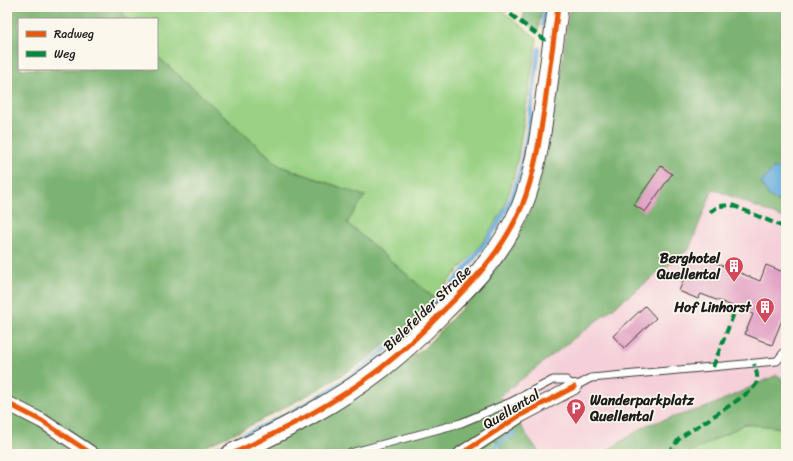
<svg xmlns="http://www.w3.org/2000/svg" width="793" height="461" font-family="Sriracha,sans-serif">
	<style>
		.built { fill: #f5cfd9 }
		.green { fill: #9ad184; stroke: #5b7650 }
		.forest { fill: #7bb372; stroke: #4c6847 }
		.water { fill: #67addd; stroke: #42647c }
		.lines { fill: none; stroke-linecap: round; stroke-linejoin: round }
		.stream { stroke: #67addd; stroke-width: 4.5 }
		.building { fill: #e19ec2 }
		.lane-casing { stroke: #3d3b37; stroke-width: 9 }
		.street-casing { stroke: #3d3b37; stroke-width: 16 }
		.secondary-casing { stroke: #3d3b37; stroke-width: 22 }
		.lane { stroke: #fff; stroke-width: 7 }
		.street { stroke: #fff; stroke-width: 14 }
		.secondary { stroke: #fff; stroke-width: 20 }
		.quiet { stroke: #00873e; stroke-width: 4; stroke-dasharray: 8 4; stroke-linecap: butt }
		.cycleway-casing { stroke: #fbf7ec; stroke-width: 8 }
		.cycleway { stroke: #e8590c; stroke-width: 5 }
		.labels { text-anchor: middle; stroke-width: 3.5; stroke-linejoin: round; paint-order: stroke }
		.poi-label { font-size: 14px; font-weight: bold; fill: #1c1c1c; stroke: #fbf7ec; text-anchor: end }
		.street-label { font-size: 14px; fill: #1c1c1c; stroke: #fbf7ec }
	</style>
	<rect width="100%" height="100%" fill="#fbf7ec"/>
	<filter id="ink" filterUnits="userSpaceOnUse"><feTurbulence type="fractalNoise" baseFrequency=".025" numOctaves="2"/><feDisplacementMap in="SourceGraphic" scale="8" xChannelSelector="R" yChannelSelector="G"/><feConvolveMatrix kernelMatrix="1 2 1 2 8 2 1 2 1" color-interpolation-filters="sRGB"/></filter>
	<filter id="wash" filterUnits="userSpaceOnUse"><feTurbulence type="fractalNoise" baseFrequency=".012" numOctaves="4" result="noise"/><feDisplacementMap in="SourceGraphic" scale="16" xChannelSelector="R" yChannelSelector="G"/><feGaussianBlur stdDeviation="0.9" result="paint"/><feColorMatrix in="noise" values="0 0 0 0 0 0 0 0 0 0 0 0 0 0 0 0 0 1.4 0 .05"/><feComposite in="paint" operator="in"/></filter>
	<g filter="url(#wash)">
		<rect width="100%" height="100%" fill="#f5e8d0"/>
		<!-- built -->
		<path class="built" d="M713,189l73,30v162l-9,-6 -67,31 -63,19 -45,29h-62l-40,-58 189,-147z"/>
		<!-- green -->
		<g class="green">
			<path d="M123,7h374l40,31 -19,120 -6,26 -9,26 -23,36 -46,52 -87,-75 17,-27 -84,-30 -123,-110v-37h-30l-4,-5z"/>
			<path d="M745,424l41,4v26h-99z"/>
			<path d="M495,439l10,15h-32z"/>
		</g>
		<!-- forest -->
		<g class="forest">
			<path d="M7,7h116v7l4,5h-108v50h138v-13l123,110 85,30 -18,27 87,75 -26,29 -42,33 -47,29 -71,38 -60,27h-181z"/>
			<path d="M525,7h17l-4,25 -15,-12z"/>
			<path d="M570,7h216v212l-73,-30 -24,60 -189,147 40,58h-35l-10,-15 -22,15h-222l94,-49 79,-57 62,-65 28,-38 17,-37 11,-36 17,-85z"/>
			<path d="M777,375l9,6v47l-41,-4 -58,30h-85l45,-29 63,-19z"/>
		</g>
		<!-- water -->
		<path class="water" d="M785,167l1,35 -4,1 -13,-7 -8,-13 12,-14z"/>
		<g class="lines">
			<!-- stream -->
			<g class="stream">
				<path d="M543,25l2,-18"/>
				<path d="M203,454c49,-23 101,-46 147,-77 42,-30 80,-65 112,-104 20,-24 38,-48 50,-76 16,-42 20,-103 27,-148"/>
				<path d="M485,454l29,-21"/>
			</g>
		</g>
		<g id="blocks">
			<!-- building -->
			<g class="building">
				<path d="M661,166l11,8 -27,38 -11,-7z"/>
				<path d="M694,254l66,27 6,-16 20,8v37l-14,35 -27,-11 8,-20 -52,-20 -3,5 -19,-8z"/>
				<path d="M645,306l11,12 -32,30 -11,-12z"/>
			</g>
		</g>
	</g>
	<g filter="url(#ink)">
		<use href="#blocks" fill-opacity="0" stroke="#3d3b37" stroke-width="1"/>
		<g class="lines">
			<!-- lane casing -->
			<g class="lane-casing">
				<path id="lane" d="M347,454l114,-31 50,-21 42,-22h13l8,7 17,-9 186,-17 9,-11"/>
			</g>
			<!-- street casing -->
			<g class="street-casing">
				<g id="street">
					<path d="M7,403l35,18 50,33"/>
					<path d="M461,454l58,-38 55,-29"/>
				</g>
			</g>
			<!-- secondary casing -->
			<g class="secondary-casing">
				<path id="secondary" d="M232,454c51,-24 104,-51 149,-86 23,-18 44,-38 64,-59 32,-31 59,-61 77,-103 13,-33 18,-69 23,-103 4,-32 9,-64 13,-96"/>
			</g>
			<!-- lane -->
			<use href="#lane" class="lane"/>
			<!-- street -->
			<use href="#street" class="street"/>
			<!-- secondary -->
			<use href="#secondary" class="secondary"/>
			<!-- quiet -->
			<g class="quiet">
				<path d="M501,7l42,32 10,2"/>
				<path d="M710,212l9,-6 13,-1 54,23"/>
				<path d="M713,367l23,-59"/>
				<path d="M668,454c4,-5 8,-12 13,-17 13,-9 72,-44 75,-53 3,-6 0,-14 -2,-20"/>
			</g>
			<!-- cycleway casing -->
			<g class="cycleway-casing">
				<g id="cycleway">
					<path d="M7,403l35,18 50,33"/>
					<path d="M232,454c51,-24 104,-51 149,-86 23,-18 44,-38 64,-59 32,-31 59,-61 77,-103 13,-33 18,-69 23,-103 4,-32 9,-64 13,-96"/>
					<path d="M461,454l58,-38 55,-29"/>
				</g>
			</g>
			<!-- cycleway -->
			<use href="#cycleway" class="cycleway"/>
		</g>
	</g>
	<!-- icons -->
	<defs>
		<g id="building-pin" transform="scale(1)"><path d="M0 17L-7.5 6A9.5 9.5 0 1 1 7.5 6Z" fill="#d1495b" stroke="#fbf7ec"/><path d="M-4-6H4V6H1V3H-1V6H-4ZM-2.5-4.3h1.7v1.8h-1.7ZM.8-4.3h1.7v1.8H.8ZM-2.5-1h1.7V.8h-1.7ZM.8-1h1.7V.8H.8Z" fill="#fff"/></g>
		<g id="parking-pin" transform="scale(1)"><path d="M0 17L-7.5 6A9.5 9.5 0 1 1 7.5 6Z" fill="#d1495b" stroke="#fbf7ec"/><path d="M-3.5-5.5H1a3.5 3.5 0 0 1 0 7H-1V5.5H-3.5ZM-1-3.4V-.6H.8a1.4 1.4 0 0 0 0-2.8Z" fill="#fff"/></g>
	</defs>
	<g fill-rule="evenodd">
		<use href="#building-pin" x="734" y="266"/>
		<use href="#building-pin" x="765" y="307"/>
		<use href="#parking-pin" x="576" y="408"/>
	</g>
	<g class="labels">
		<!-- poi labels -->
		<g class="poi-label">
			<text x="720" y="263">Berghotel<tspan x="720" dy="16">Quellental</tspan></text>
			<text x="751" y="312">Hof Linhorst</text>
			<text x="590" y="405" text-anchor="start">Wanderparkplatz<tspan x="590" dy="16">Quellental</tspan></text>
		</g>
		<!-- street labels -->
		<g class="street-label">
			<text transform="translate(427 308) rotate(-44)" y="5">Bielefelder Straße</text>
			<text transform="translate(511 409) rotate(-31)" y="5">Quellental</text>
		</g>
	</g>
	<!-- margin -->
	<rect width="793" height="461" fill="none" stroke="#fbf7ec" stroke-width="24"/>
	<!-- legend -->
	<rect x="18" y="18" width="140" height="52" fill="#fbf7ec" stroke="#a29f99"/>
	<rect x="26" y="31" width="20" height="6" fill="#e8590c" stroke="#a29f99"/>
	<text x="54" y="38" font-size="12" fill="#1c1c1c">Radweg</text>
	<rect x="26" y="51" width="20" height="6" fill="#00873e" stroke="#a29f99"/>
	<text x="54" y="58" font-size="12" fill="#1c1c1c">Weg</text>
</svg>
